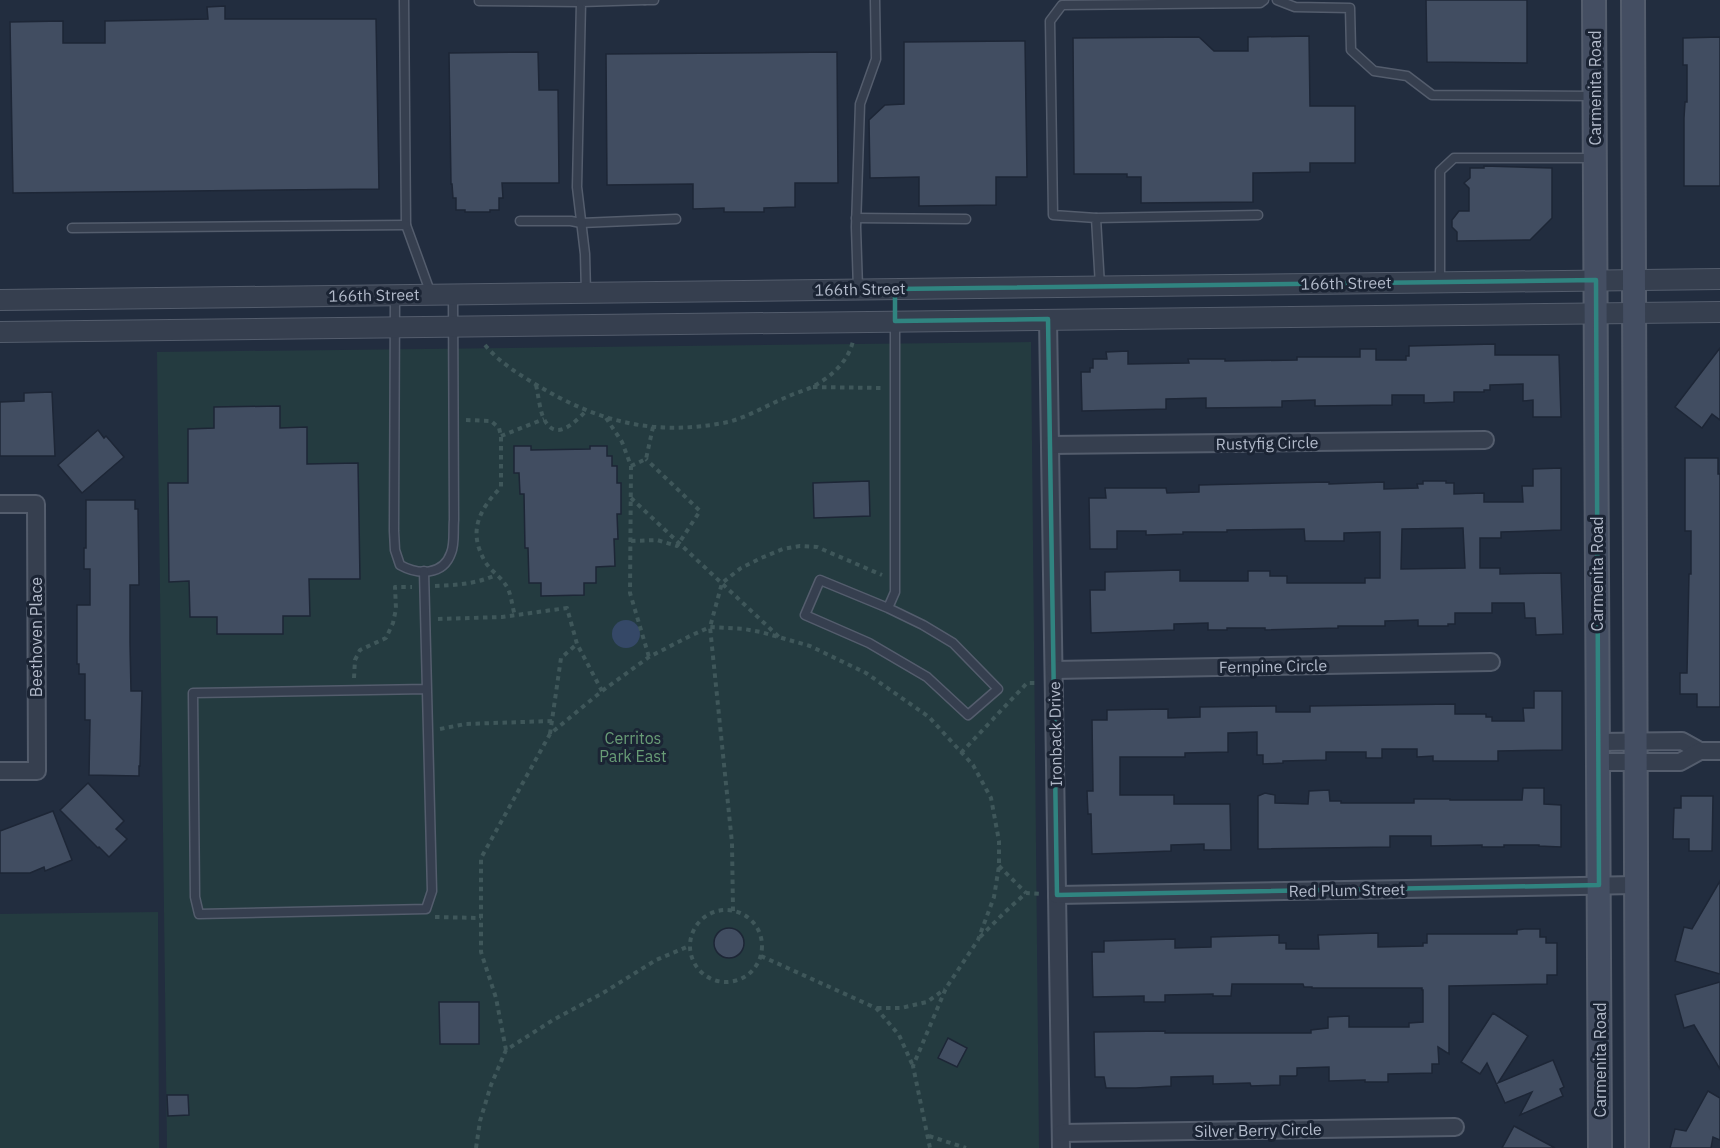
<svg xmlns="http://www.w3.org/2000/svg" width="1720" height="1148" font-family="'IBM Plex Sans',sans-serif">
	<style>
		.green { fill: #243b40 }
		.water { fill: #354867 }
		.building { fill: #414d61; stroke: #1d2636; stroke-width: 1.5; fill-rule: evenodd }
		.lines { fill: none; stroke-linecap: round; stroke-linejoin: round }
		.service-casing { stroke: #545d6d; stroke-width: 11 }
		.minor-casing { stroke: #545d6d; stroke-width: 20 }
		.tertiary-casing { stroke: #545d6d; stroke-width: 22 }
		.secondary-casing { stroke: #545d6d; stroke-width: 26 }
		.path { stroke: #3f575a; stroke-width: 4; stroke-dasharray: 4.5 4.5; stroke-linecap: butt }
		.service { stroke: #363f4f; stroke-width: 8 }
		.minor { stroke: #363f4f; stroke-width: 16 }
		.tertiary { stroke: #363f4f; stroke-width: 20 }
		.secondary { stroke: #444e62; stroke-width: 22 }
		.marked { fill: none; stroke: #308480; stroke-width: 4.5; stroke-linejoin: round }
		.labels { text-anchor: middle; stroke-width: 6; stroke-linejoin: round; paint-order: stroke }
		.street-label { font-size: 16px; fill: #b2baca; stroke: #1b2434 }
		.park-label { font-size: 16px; fill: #689c76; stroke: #1b2434 }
	</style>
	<rect width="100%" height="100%" fill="#222d3f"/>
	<!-- green -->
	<g class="green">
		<path d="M1031,342l8,806h-872l-10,-796z"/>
		<path d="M158,912l1,236h-159v-234z"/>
	</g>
	<!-- water -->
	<circle class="water" cx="626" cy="634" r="14"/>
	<!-- building -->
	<g class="building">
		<path d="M1426,0h101v63l-100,-1z"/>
		<path d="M225,6v13h151l3,170 -366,4 -3,-171 53,-1v22h42v-22l103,-2 -1,-12z"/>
		<path d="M1309,36l1,70h45v57h-45v9l-57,1v29l-112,1v-26h-14v-3h-53l-1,-136 126,-1 15,14h34v-14z"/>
		<path d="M1720,37v149h-36v-68l1,-16h2v-37h-4v-27z"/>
		<path d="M1025,41l2,136h-31v28l-77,1v-29l-49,1 -1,-58 16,-15 19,-1v-62z"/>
		<path d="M538,52l1,38h19l1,93h-57l1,15h-4v12h-9v2h-25v-2h-9v-12h-3l-1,-14h-1l-2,-131z"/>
		<path d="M837,52l1,131h-43v24l-31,1v4h-40v-4l-31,1v-25l-86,1 -1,-131z"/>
		<path d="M1484,166l68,2v50l-22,22 -73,1v-9l-5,-5v-7l7,-9h10v-23l-5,-5 6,-5v-10h14z"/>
		<path d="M1495,344v11h64l2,62h-28v-17l-10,1v-17l-33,1v5h-6v2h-30v10l-30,1v-8h-32v10l-77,1v-6l-33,1v6l-76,1v-10l-40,1v10l-84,2 -1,-39h9v-4h3v-9h14l-1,-7 22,-1v13l61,-1 -1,-4h37v2l72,-1v-3h63v-8h16v11h30v-4h3v-10z"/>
		<path d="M1720,348v72l-8,-6 -10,14 -27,-21z"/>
		<path d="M52,392l3,64h-55v-54l24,-1v-8z"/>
		<path d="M280,406v22l27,-1v37l51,-1 2,116h-51l1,37h-27v18h-66v-17h-27l-1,-36 -20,1 -1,-99h20v-54l26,-1v-21z"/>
		<path d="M98,430l6,8 2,-2 18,21 -42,36 -24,-28z"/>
		<path d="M514,446h17v4l59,-1v-3h17v10h5v10h5v17h4v31h-4l1,25h-4l1,27 -19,1v16h-12v12l-43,1v-13h-12l-1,-35h-3l-1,-54h-4l-1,-21h-5z"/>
		<path d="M1685,458h33v16h2v233h-23v-13h-17v-21h7l2,-99h2v-43h-6z"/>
		<path d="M1561,468v62l-60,2v6h-21v30h20v6l61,-1 2,61 -27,1 -1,-17h-10l-1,-15h-32v10h-37v11h-7v2h-30v-6l-33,1v5h-47v2l-73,2v-2h-38v2h-19v-7l-34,1v6l-83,3 -1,-43h15v-18l75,-2v11h68v-10h22v5h17v7h78v-5h15v-46l-36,1v8h-39l-1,-12 -77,1v2h-44v2l-37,1v-4h-29v18h-27l-1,-51h17l-1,-10h61l1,5 32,-1v-7l130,-3v2l55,-2v7l34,-1 -1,-4h6v-3h23v2h8v11l30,-1v9h39l-1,-16h11v-17zM1463,528l2,40 -64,1 1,-40z"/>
		<path d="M869,481l1,35 -56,2 -1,-35z"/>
		<path d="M86,500h49v9h3l1,76h-9v58l1,48h11l-2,75h-1v10l-50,-1 1,-55h-5v-46h-6v-10h-2v-59h13v-36h-6v-21h2z"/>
		<path d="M1534,691h28v59l-64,1v10h-65v-5l-16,1v-8h-35v9h-16v-6h-40v8l-43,1v2l-20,1v-9h-6v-23l-29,1v19l-43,1v4h-65v38h54v9h56l1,46h-27v-6l-33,1v6l-79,3 -1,-40h-3l-1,-23h6l-1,-71h15v-10l61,-1v9l32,-1v-10l76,-1v6h34v-6l145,-2v10h31v3h6v4h32l-1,-13h11z"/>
		<path d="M88,783l36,38 -8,8 11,10 -18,18 -10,-10 -1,1 -38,-38z"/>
		<path d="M1523,788h21v16l17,1v42l-22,-1v-1h-35v2h-22v-2l-51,1v-10h-41v11l-132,2v-53l7,-3 10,2v8l33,1 1,-13 20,-1 1,11h11v2h73v-4h36v1h72z"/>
		<path d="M1681,796h32l-1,55h-23v-12h-16l1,-31h7z"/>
		<path d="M53,811l19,49 -27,11 -1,-4 -14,6h-30v-42z"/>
		<path d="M1720,881v93l-45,-13 9,-34 8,2z"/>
		<circle cx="729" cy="943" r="15"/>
		<path d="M1524,929h16v8h6v6h11v32h-10v9l-98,2v68l-11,-7 1,17h-7v9l-44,1v8h-23v-2l-36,1v-14l-32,1v7l-1,1h-16v9l-29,1 -1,-3 -37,1v-8l-42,1v9l-35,2h-30l-2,-11h-9l-1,-45 71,-1v2h146v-3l17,-2v-11l21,-1v11h60v-4l14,-1v-32h-1v-2h-110v-1h-8l-1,-3h-71l-1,12h-18v-2l-48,1v7h-21v-6l-51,1 -1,-45h12v-11l71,-2v9l36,-1v-10l68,-2v8h7v6h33l-1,-14 60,-2v14l45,-1v-3h4v-9h90v-4z"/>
		<path d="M1720,982v87l-26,-44 -10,3 -9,-33z"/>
		<path d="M439,1002h40v42h-39z"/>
		<path d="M1493,1013l35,23 -30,47 55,-23 11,27 -4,2 3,7 -43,19 12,-23 -27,11 -18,-40 -7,11 -19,-12z"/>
		<path d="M948,1038l19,10 -10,19 -19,-9z"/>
		<path d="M1708,1091l12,7v42l-7,-3 -2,11h-41l5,-19 11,2z"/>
		<path d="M167,1095h21l1,20 -21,1z"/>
		<path d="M1514,1126l41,22h-53z"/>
	</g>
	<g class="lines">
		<!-- service casing -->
		<g class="service-casing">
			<g id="service">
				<path d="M404,0l2,225 25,69"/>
				<path d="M645,0h9"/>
				<path d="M1277,0l18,7 55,1 1,42 23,21 33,5 25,19 162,1"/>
				<path d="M479,1l102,1"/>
				<path d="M856,218l110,1"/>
				<path d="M1096,218l162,-3"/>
				<path d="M520,221h51l10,2 95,-4"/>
				<path d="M72,228l334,-3"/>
				<path d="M1440,282v-111l14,-13h141"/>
				<path d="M1100,286l-4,-68 -43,-3 -3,-194 12,-16 198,-2 4,-3"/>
				<path d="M858,289l-2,-62 4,-123 16,-45 -1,-59"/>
				<path d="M586,293l-1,-39 -8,-67 4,-185 64,-2"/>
				<path d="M395,296l-1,235 1,19 5,15c18,10 43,11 51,-12 4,-9 2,-23 3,-33l-1,-226"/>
				<path d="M424,571l8,320 -6,18 -227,5 -4,-17 -2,-204 234,-4"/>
				<path d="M888,608l35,17 30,18 45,46 -30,26 -41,-38 -58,-34 -64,-28 15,-35 68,28 7,-16v-270"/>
			</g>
		</g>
		<!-- minor casing -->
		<g class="minor-casing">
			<g id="minor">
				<path d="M1048,319l13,829"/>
				<path d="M1050,445l435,-5"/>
				<path d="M0,504h36l1,267h-37"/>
				<path d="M1054,670l437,-8"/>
				<path d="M1598,742l84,-1 18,10"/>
				<path d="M1598,762h82l20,-11h20"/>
				<path d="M1057,895l579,-10"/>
				<path d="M1061,1133l394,-6"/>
			</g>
		</g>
		<!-- tertiary casing -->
		<g class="tertiary-casing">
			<g id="tertiary">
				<path d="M0,300l1720,-21"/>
				<path d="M0,332l1720,-20"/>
			</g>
		</g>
		<!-- secondary casing -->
		<g class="secondary-casing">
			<g id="secondary">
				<path d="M1594,0l6,1148"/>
				<path d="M1633,0l4,1148"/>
			</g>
		</g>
		<!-- path -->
		<g class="path">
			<path d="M485,345c14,17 32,28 50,39 63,38 120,53 193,38 20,-5 39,-17 59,-25 8,-4 17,-6 25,-10 19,-10 36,-25 41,-46"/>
			<path d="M536,385c2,8 4,27 8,34 12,24 31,3 43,-9"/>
			<path d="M813,387l71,1"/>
			<path d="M606,418l16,24 9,24 -1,127 19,64"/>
			<path d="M466,420l25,1 8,7 2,8v51c-22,23 -34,45 -15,76 5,8 14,13 19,21 6,7 7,22 10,32"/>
			<path d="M501,436l43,-17"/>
			<path d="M631,466l15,-7 7,-32"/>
			<path d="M631,498l148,139"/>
			<path d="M631,541l26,-1 20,6 23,-35 -54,-52"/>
			<path d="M435,586c21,-1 41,-2 61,-11"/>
			<path d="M438,619l64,-2 65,-9 10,36 25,47"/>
			<path d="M354,678l1,-18 5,-10 26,-12 7,-15 3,-14 -1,-22h17"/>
			<path d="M440,729l25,-5 87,-3"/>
			<path d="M550,734l11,-76 16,-14"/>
			<path d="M961,753l66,-70h11"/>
			<path d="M999,866l27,27"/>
			<circle cx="726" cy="946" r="36"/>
			<path d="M733,911l-1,-68 -22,-216 12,-44 19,-15 20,-10 22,-9 17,-3 17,1 65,28"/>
			<path d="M435,917l46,1"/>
			<path d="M980,937l25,-25 21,-19 16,1"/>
			<path d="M761,956l115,52 23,27 14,31"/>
			<path d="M877,1008h24l26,-6 18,-13"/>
			<path d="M506,1050l-10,-52 -15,-46v-94l69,-124 52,-43 47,-34 41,-21 20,-9 34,2 17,3 49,14 56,27 63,44 44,48 18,33 8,43v25l-5,31 -16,43 -32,48 -33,78 17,82"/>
			<path d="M929,1136l37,12"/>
			<path d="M476,1148l4,-27 11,-36 15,-35 47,-30 50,-27 53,-33 33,-14"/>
		</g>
		<!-- service -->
		<use href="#service" class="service"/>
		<!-- minor -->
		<use href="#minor" class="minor"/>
		<!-- tertiary -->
		<use href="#tertiary" class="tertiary"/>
		<!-- secondary -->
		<use href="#secondary" class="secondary"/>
	</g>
	<!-- marked area -->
	<path class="marked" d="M1596,280l3,605 -542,10 -9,-576 -153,2v-32z"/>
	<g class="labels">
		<!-- street labels -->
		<g class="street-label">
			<text transform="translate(1595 88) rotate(-90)" y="6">Carmenita Road</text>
			<text transform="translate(1346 283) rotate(-1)" y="6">166th Street</text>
			<text transform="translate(860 289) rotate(-1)" y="6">166th Street</text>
			<text transform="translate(374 295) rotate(-1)" y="6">166th Street</text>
			<text transform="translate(1267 443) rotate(-1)" y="6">Rustyfig Circle</text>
			<text transform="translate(1597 574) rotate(-90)" y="6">Carmenita Road</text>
			<text transform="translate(36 637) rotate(-90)" y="6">Beethoven Place</text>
			<text transform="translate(1273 666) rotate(-1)" y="6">Fernpine Circle</text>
			<text transform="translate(1055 734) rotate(-91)" y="6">Ironback Drive</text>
			<text transform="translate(1347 890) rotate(-1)" y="6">Red Plum Street</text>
			<text transform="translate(1600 1060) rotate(-90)" y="6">Carmenita Road</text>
			<text transform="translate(1258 1130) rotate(-1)" y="6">Silver Berry Circle</text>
		</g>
		<!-- park labels -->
		<g class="park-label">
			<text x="633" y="744">Cerritos<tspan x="633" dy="18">Park East</tspan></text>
		</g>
	</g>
</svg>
